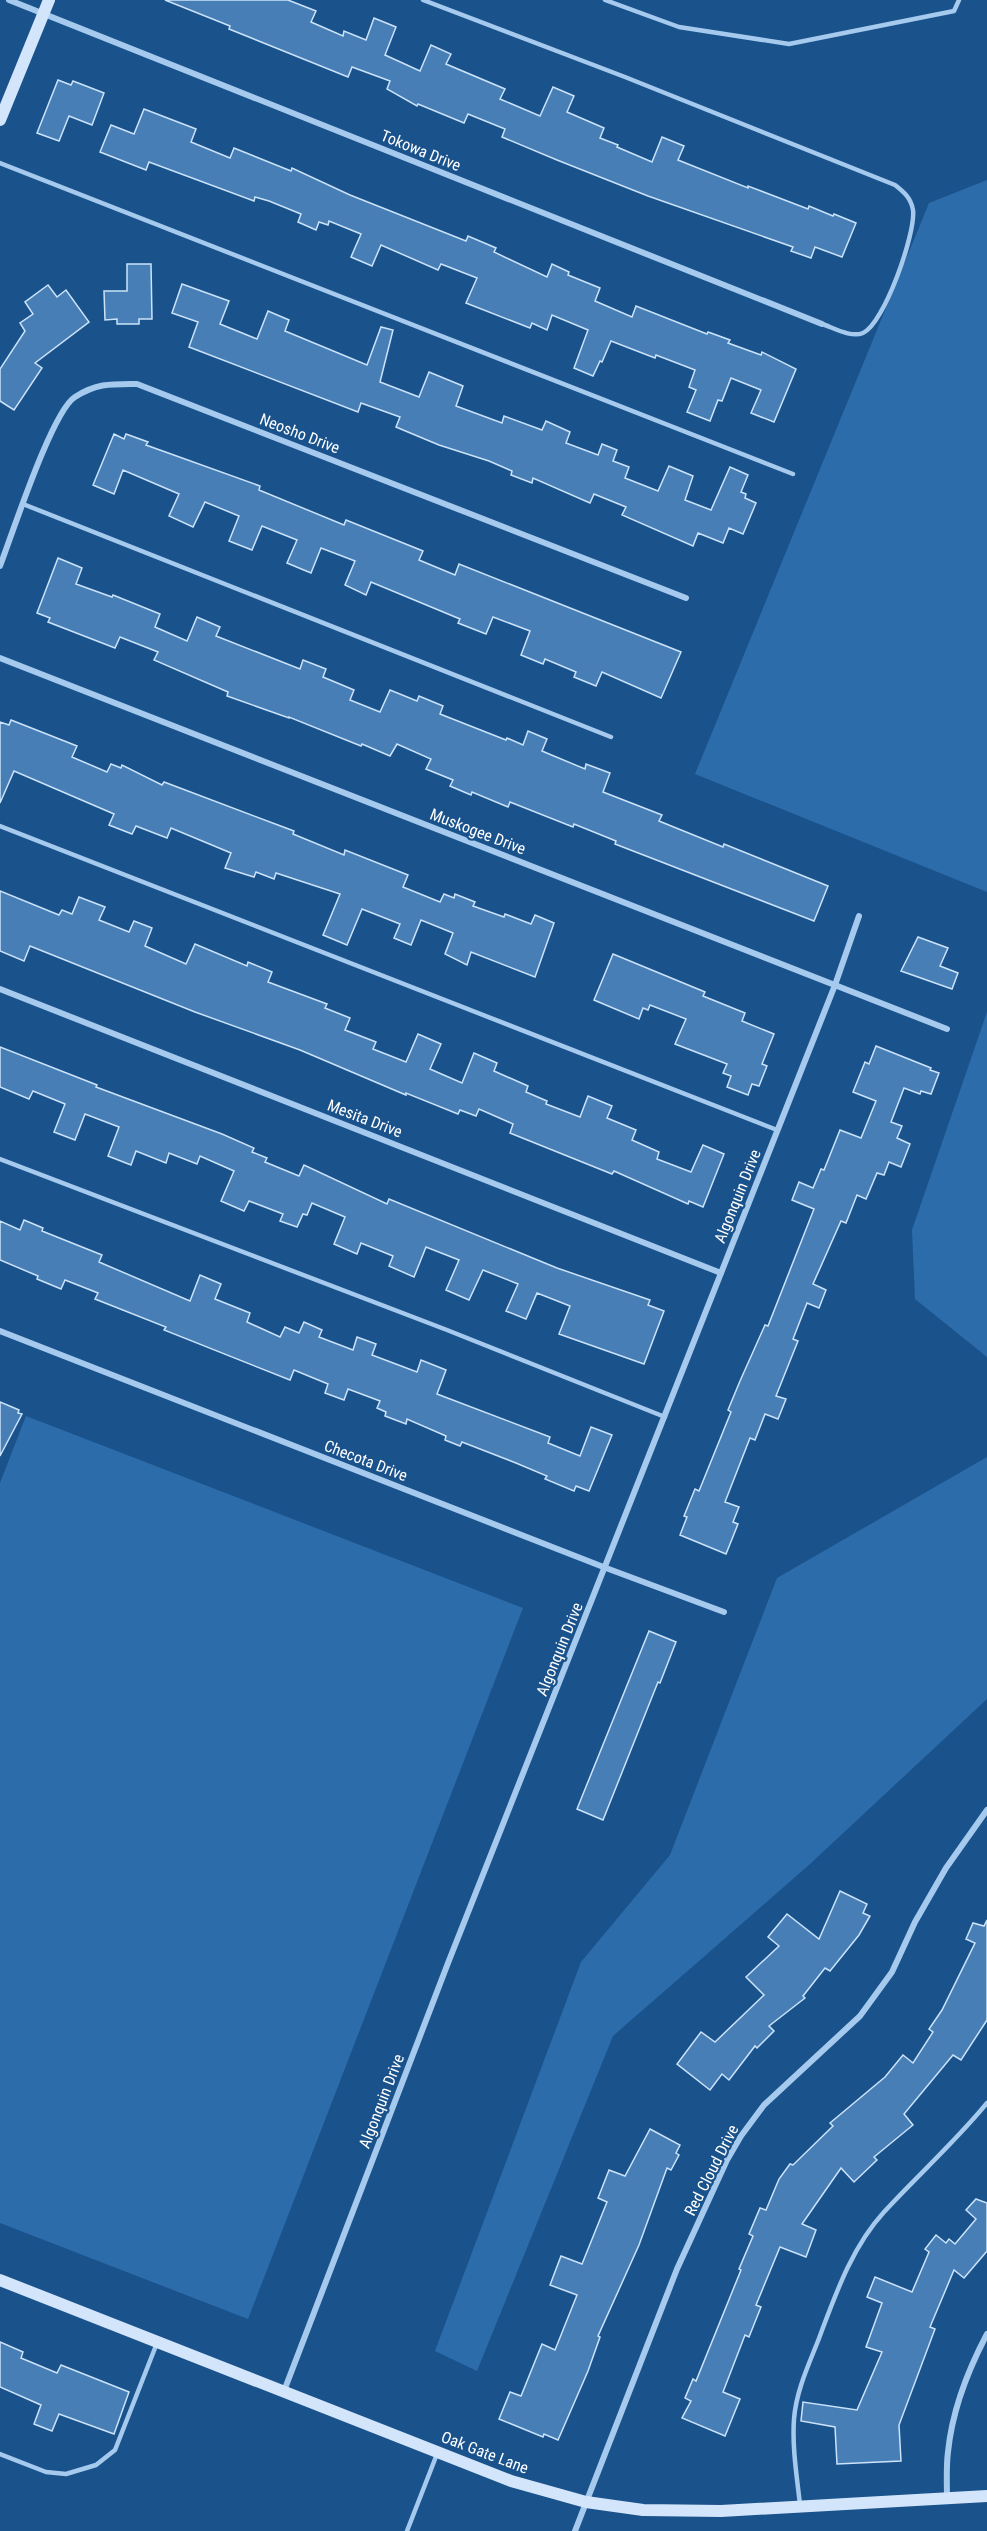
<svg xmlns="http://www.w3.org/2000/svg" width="987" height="2531" font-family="'Roboto Condensed',sans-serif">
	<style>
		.green { fill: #2d6caa }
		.building { fill: #477eb6; stroke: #cbe3fa; stroke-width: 1.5 }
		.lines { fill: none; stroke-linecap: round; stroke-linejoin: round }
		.lane { stroke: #a5caee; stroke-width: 4.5 }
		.street { stroke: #a5caee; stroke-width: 6 }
		.secondary { stroke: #d2e5fa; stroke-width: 12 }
		.labels { text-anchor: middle; stroke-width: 4.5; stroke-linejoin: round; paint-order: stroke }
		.street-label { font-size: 16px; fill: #fff; stroke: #1a528c }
	</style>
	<rect width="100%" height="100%" fill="#1a528c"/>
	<!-- green -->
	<g class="green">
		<path d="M987,180v712l-292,-118 234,-571z"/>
		<path d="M987,1012v345l-72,-58 -3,-69z"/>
		<path d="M26,1416l497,192 -275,711 -248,-96v-740z"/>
		<path d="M987,1457v242l-177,165 -197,172 -136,335 -42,-20 146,-389 89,-107 107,-277z"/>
	</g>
	<!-- building -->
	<g class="building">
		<path d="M165,0h123l28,11 -5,11 32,14 1,-5 22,9 8,-22 22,9 -11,28 35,16 11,-26 20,9 -5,10 59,25 -5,10 40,17 13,-29 21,9 -7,16 37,16 -4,10 18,7 -1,2 35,15 10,-25 22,9 -6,14 70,28v-2l60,23 1,-3 24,10 1,-2 22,9 -14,34 -27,-10 -4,11 -20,-7 2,-4 -145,-51 -91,-36 -55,-23 3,-8 -37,-15 -4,9 -46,-19 -1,2 -30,-17 3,-8 -38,-14 -4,10 -119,-48 1,-3z"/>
		<path d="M58,80l13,5 2,-4 31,12 -12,32 -23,-9 -10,25 -22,-8z"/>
		<path d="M144,109l52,20 -5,13 39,16 4,-10 57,23 1,-3 58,27 116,46 2,-5 28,12 -2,4 53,25 5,-13 17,8 -1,3 32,13 -5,13 37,16 4,-11 71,28 1,-2 22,8 -2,3 33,12 1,-3 34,17 -22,53 -23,-9 10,-23 -30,-12 -9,23 -4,-1 -8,21 -23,-9 9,-22 -7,-3 6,-17 -39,-15 -1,3 -44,-17 -9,21 -2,-1 -7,15 -19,-8 14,-38 -36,-15 -5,15 -15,-7 -2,5 -64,-25 11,-25 -36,-14 -3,6 -57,-25 -9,21 -21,-9 10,-23 -32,-13 -1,4 -9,-3 -3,8 -18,-8 3,-8 -32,-13 -14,-4 -1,4 -105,-39 -3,8 -46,-18 11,-27 23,9z"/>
		<path d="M127,264h24l1,55h-13v5h-22v-5l-12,1 -1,-29h23z"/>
		<path d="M182,284l47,17 -9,23 37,15 11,-28 21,9 -4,11 82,34 14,-38 12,3 -13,52 39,15 10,-25 34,14 -7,20 46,17 2,-7 38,14 4,-9 24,11 -4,11 32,12 4,-11 15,6 -4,11 16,6 -4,11 33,13 11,-25 24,10 -8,24 26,10 19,-43 18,8 -7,17 5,2 -1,4 11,5 -13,31 -14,-6 -6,15 -25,-10 -5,13 -71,-31 4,-8 -32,-13 -4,9 -57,-25 -1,5 -21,-8 1,-4 -23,-10 -50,-16 -43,-18 4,-10 -39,-14 -3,9 -169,-65 9,-25 -26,-9z"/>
		<path d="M48,285l9,12 9,-7 23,32 -54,41 7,5 -28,42 -14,-9v-32l25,-38 -5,-8 13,-9 -8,-12z"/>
		<path d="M114,434l10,5 2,-5 22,8 -2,3 114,41 -1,4 85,35 2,-5 77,31 -4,9 36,15 4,-11 222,88 -20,46 -59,-26 -6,14 -22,-9 2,-5 -31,-13 -2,5 -22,-9 9,-24 -37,-14 -7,17 -28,-11 2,-4 -89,-37 -5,13 -21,-10 10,-24 -34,-13 -10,25 -24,-10 10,-23 -35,-14 -10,24 -23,-9 10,-25 -34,-14 -12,25 -24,-11 10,-22 -56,-24 -9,24 -21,-9z"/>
		<path d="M58,558l24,10 -6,16 36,13 1,-2 47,19 -5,13 32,14 10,-24 23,10 -4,9 84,33 3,-9 23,9 -3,8 31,13 -4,10 30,12 10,-22 27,11 2,-5 24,10 -3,8 66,26 1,-2 16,7 5,-14 19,8 -5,12 43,18 1,-5 24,9 -7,19 59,23 -3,6 64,26 1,-3 104,42 -14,35 -199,-77 1,-3 -42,-17 -1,3 -63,-25 -2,5 -36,-15 -1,3 -21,-9 3,-6 -27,-11 5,-10 -34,-15 -7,12 -28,-12 -1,2 -72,-29v1l-62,-22 1,-4 -74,-32 4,-8 -38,-15 -5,11 -67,-26 2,-4 -13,-5z"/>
		<path d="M11,720l66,26 -5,11 35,15 4,-8 10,4 1,-3 40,20 2,-3 114,43 16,6 -1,3 51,21 1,-5 63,25 -5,12 37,15 4,-8 10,4 1,-4 20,8 -2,4 31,11 1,-3 26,10 4,-9 19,8 -19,54 -64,-25 -4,13 -22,-11 8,-21 -32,-13 -10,25 -17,-7 6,-14 -38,-15 -15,36 -24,-10 17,-41 -64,-21 -2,6 -18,-7 -2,5 -29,-9 6,-15 -60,-25 -4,10 -31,-12 -4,8 -23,-9 5,-11 -100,-43 -14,32v-81l9,3z"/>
		<path d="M0,891l59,24 3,-5 10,4 7,-17 26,10 -6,13 30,12 5,-11 18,7 -7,18 41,18 9,-20 52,22 1,-4 24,10 -4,10 59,22 -2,4 25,10 -5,12 31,12 -3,7 33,13 12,-28 23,10 -11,25 32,14 12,-30 23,10 -3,8 34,15 -2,6 21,9 -1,3 34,13 8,-21 24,10 -5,12 29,12 -4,10 27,12 -2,7 34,13 12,-27 21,9 -21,53 -14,-6 -1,3 -74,-33 -2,3 -102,-41 3,-9 -34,-15 -3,7 -16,-6 -2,4 -52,-21v2l-106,-45 -105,-38 -165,-66 -6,15 -24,-10z"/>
		<path d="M918,937l30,11 -8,18 18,7 -6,16 -51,-18z"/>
		<path d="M613,954l92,38 -2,4 42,17 -3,8 32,13 -12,30 5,2 -8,20 -7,-2 -4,11 -21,-8 4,-11 -8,-3 4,-9 -52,-20 11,-25 -36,-14 -2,5 -5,-2 -4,11 -45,-19z"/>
		<path d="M876,1046l55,22 -1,2 9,3 -8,21 -10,-3 -1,3 -16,-6 -13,34 11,4 -5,12 13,6 -9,23 -12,-5 -5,13 -7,-2 -11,26 -9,-4 -11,28 -5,-2 -28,63 13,6 -7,18 -12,-5 -14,36 5,2 -22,55 10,3 -8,20 -13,-5 -10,26 -5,-2 -25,64 14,5 -6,15 5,2 -12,30 -46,-19 7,-18 -3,-1 11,-27 4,2 32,-79 -3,-2 12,-29 25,-56 3,1 46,-117 -22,-9 7,-18 14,6 8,-19 3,1 16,-40 21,8 15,-37 -23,-9 12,-30 4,2z"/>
		<path d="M0,1047l97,38 -1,2 126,47 32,14 -2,4 15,6 -2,4 34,14 5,-11 83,39 2,-5 168,69 93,32 -2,5 16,6 -20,53 -85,-30 11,-28 -33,-13 -11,26 -20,-8 12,-27 -35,-14 -14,30 -23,-10 13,-30 -33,-13 -12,30 -25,-11 4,-10 -32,-13 -4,11 -23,-10 11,-27 -33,-14 -5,12 -4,-1 -6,13 -17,-6 3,-7 -34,-13 -5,10 -23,-10 13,-30 -34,-15 -3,8 -28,-11 -3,10 -30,-12 -5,14 -23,-9 11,-29 -34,-13 -10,26 -21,-8 11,-28 -32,-13 -4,8 -29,-12z"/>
		<path d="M24,1220l19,8 -1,3 60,24 -3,7 91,39 10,-26 21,9 -6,15 35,14 -3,9 33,15 5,-10 14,6 5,-11 18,8 -3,7 34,13 4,-13 19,7 -4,11 45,17 4,-12 25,10 -9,24 113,43 -2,6 32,13 11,-29 21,8 -23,56 -13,-5 -2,5 -29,-12 2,-3 -31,-13 -54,-21 -2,4 -15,-6 1,-4 -39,-17 -1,5 -21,-8 1,-4 -9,-4 3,-7 -32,-12 -4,11 -19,-7 3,-9 -34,-14 -4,10 -126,-50 2,-3 -71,-28 3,-6 -33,-13 -4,9 -24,-10 1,-3 -38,-16v-39l20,9z"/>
		<path d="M0,1402l19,8 -1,3 4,1 -22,42z"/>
		<path d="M649,1631l27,11 -16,41 -2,-1 -55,138 -26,-11z"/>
		<path d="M840,1891l27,13 -4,9 7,3 -11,19 -29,36 -5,-3 -22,28 2,2 -36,28 5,5 -17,17 -2,-2 -26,34 -7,-6 -12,16 -33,-26 24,-32 14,10 49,-47 -18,-18 33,-31 -11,-9 19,-23 32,25z"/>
		<path d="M987,1920v100l-26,40 -8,-5 -49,59 9,11 -39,32 3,3 -23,22 -13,-14 -39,56 14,6 -10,27 -26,-10 -24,58 5,2 -12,30 -4,-2 -22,57 17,7 -15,37 -43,-18 9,-17 -6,-3 8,-19 3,2 45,-111 -2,-1 14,-33 -4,-2 11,-26 6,2 13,-31 11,-15 3,1 40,-39 -3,-3 55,-46 18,-22 10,8 20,-31 -4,-3 13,-19 33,-67 -9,-4 7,-16 11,3z"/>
		<path d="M650,2129l30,16 -4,8 3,2 -8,15 -4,-2 -28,77 -41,91 2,1 -12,34 -30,69 -14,-6 -1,3 -44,-18 11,-27 11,4 21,-52 13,6 22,-55 -27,-10 11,-29 21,8 25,-62 -9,-4 11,-28 16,6z"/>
		<path d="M976,2199l11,4v48l-23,27 -10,-8 -24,57 5,2 -36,96 2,36 -64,3 -2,-37 -34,-6 2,-19 54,8 25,-58 -16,-5 16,-44 -15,-6 8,-20 37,15 17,-40 -4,-3 11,-14 10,8 3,-4 6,5 21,-25 -10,-9z"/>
		<path d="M0,2342l23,10 -2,6 36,15 4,-8 68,27 -15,42 -55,-20 -7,17 -18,-7 7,-19 -41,-18z"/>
	</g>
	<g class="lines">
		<!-- lane -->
		<g class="lane">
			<path d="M423,0l202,77 270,108c9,7 16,13 18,25 3,23 -29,114 -50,123 -12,5 -29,-5 -41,-9"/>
			<path d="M605,0l74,27 110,17 165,-33 5,-11"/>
			<path d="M0,163l793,311"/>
			<path d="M23,504l588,233"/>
			<path d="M0,826l777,304"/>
			<path d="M0,1159l447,171 218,87"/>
			<path d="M0,2454l46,18 20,2 30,-9 19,-15 42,-107"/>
			<path d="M800,2505c-3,-28 -8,-57 -6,-86 2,-27 14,-53 24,-78 17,-45 33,-93 66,-129 34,-37 71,-70 103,-109"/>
			<path d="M407,2531l30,-77"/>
		</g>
		<!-- street -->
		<g class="street">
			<path d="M9,0l813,324"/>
			<path d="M0,566c12,-31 52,-155 75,-169 22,-14 36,-13 62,-13l549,214"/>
			<path d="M0,658l947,371"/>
			<path d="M0,989l721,284"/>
			<path d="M0,1331l606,237 118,44"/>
			<path d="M284,2391l164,-428 387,-978 24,-69"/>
			<path d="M947,2499c0,-16 -1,-32 1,-47 4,-40 20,-82 39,-118"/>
			<path d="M575,2531l102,-262 50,-109 14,-24 23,-31 96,-89 32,-44 23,-50 31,-54 41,-58"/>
		</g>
		<!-- secondary -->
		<g class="secondary">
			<path d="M0,120l49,-120"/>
			<path d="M0,2280l511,201 75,21 57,8 78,1 266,-15"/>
		</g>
	</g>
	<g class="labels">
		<!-- street labels -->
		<g class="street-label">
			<text transform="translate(421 150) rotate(22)" y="6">Tokowa Drive</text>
			<text transform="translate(300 433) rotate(21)" y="6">Neosho Drive</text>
			<text transform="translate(478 831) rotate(21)" y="6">Muskogee Drive</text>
			<text transform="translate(365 1118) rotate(21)" y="6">Mesita Drive</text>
			<text transform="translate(737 1196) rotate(-68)" y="6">Algonquin Drive</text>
			<text transform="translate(366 1460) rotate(21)" y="6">Checota Drive</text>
			<text transform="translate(559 1649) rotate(-68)" y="6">Algonquin Drive</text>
			<text transform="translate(381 2101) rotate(-69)" y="6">Algonquin Drive</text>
			<text transform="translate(711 2170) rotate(-63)" y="6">Red Cloud Drive</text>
			<text transform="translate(485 2452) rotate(21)" y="6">Oak Gate Lane</text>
		</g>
	</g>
</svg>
